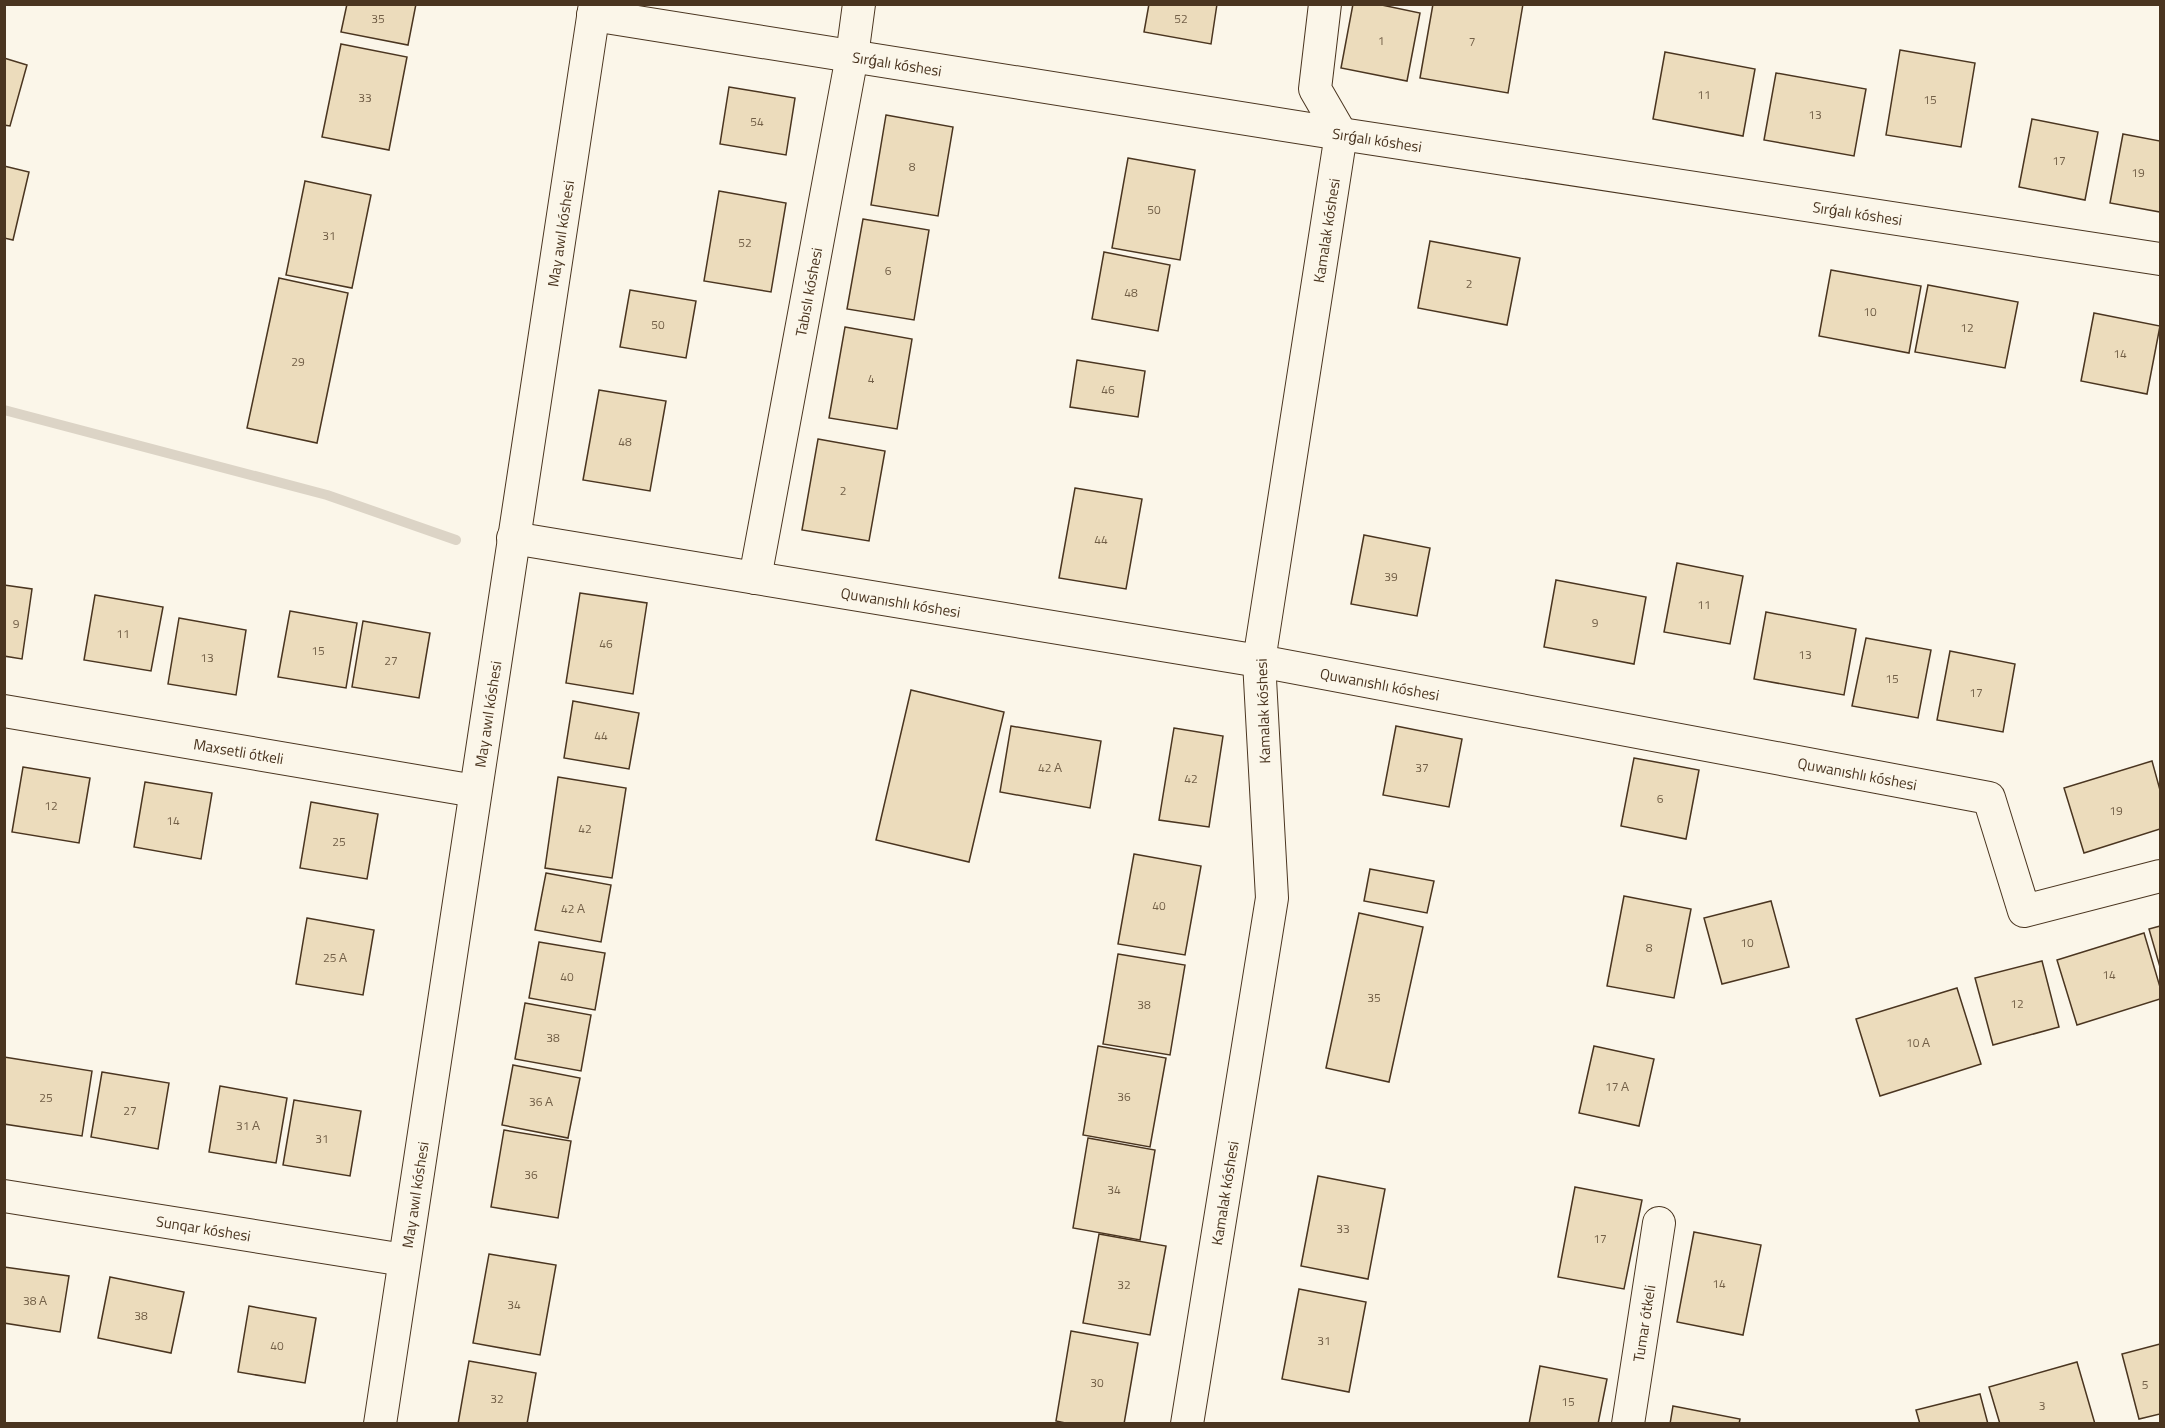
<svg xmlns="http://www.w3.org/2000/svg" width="2165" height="1428" font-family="'Titillium Web',sans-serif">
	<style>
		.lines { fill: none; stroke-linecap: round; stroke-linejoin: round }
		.stream { stroke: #dcd4c6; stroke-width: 10 }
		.building { fill: #ecdcbc; stroke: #4a3520; stroke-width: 1.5 }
		.minor-casing { stroke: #4a3520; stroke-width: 34 }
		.minor { stroke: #fbf6e9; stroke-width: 32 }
		.labels { text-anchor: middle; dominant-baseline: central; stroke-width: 4.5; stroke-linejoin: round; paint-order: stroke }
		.number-label { font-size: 12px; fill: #725f47 }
		.street-label { font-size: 15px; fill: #4a3520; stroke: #fbf6e9 }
	</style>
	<rect width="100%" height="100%" fill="#fbf6e9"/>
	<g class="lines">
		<polyline class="stream" points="4,410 327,495 456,540"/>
	</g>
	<g class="building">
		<polygon points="347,4 416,4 408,45 341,32"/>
		<polygon points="1149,4 1217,4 1211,44 1144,32"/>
		<polygon points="1353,4 1377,4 1420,13 1407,81 1341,68"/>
		<polygon points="1433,4 1523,4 1508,93 1420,78"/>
		<polygon points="341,44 407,57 389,150 322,137"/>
		<polygon points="1900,50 1975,63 1961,147 1886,135"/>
		<polygon points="1665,52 1755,69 1743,136 1653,119"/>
		<polygon points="4,58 27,65 10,126 4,125"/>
		<polygon points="1776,73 1866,89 1854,156 1764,140"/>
		<polygon points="729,87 795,98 786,155 720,144"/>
		<polygon points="886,115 953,127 938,216 871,205"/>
		<polygon points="2032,119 2098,132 2085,200 2019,187"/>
		<polygon points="2123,134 2160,141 2160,212 2110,203"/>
		<polygon points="1128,158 1195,170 1180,260 1112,248"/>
		<polygon points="4,166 29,172 13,240 4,238"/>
		<polygon points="305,181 371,195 352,288 286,275"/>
		<polygon points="719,191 786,203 771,292 704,281"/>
		<polygon points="863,219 929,230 914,320 847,309"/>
		<polygon points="1430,241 1520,258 1507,325 1418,308"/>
		<polygon points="1104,252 1170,265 1158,331 1092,319"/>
		<polygon points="1831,270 1921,286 1909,353 1819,336"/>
		<polygon points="279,278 348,293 317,443 247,428"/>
		<polygon points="1928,285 2018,302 2005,368 1915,352"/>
		<polygon points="630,290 696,301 686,358 620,347"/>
		<polygon points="2094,313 2160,326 2147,394 2081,381"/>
		<polygon points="845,327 912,339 897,429 829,418"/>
		<polygon points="1077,360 1145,371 1138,417 1070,407"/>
		<polygon points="599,390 666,401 650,491 583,480"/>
		<polygon points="818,439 885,451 869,541 802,530"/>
		<polygon points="1075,488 1142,499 1126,589 1059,578"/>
		<polygon points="1364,535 1430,548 1417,616 1351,604"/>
		<polygon points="1677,563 1743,576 1730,644 1664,632"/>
		<polygon points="1556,580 1646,597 1634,664 1544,647"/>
		<polygon points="4,585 32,589 22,659 4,656"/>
		<polygon points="580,593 647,603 633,694 566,683"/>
		<polygon points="95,595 163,607 151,671 84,660"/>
		<polygon points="290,611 357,623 346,688 278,677"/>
		<polygon points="1766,612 1856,629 1844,695 1754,679"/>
		<polygon points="179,618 246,630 236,695 168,684"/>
		<polygon points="363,621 430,633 419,698 352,687"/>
		<polygon points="1866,638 1931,650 1918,718 1852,706"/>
		<polygon points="1950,651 2015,664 2003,732 1937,720"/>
		<polygon points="911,690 1004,712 969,862 876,840"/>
		<polygon points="573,701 639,713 629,769 564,758"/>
		<polygon points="1011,726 1101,741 1090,808 1000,792"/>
		<polygon points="1396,726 1462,739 1449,807 1383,795"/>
		<polygon points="1174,728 1223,736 1209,827 1159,820"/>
		<polygon points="1634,758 1699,770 1686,839 1621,826"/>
		<polygon points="2152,761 2160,790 2160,829 2084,853 2064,788"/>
		<polygon points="23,767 90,778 79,843 12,832"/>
		<polygon points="558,777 626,788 612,878 545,868"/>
		<polygon points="145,782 212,793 201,859 134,847"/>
		<polygon points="311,802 378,814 367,879 300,868"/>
		<polygon points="1134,854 1201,866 1185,955 1118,944"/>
		<polygon points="1370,869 1434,881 1427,913 1364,901"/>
		<polygon points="546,873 611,885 601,942 535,930"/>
		<polygon points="1624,896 1691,909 1674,998 1607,986"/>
		<polygon points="1771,901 1789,967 1722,984 1704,918"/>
		<polygon points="1359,913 1423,927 1389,1082 1326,1068"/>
		<polygon points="307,918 374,930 363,995 296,984"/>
		<polygon points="2160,926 2160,967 2149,929"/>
		<polygon points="2144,933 2160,987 2160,999 2077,1025 2057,960"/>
		<polygon points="539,942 605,953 595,1010 529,998"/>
		<polygon points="1118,954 1185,965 1170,1055 1103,1044"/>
		<polygon points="2042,961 2059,1027 1993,1045 1975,978"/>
		<polygon points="1957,988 1981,1064 1880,1096 1856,1019"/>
		<polygon points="525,1003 591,1015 581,1071 515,1059"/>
		<polygon points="1098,1046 1166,1058 1150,1147 1083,1135"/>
		<polygon points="1594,1046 1654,1059 1639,1126 1579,1113"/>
		<polygon points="4,1057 92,1071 82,1136 4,1124"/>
		<polygon points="513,1065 580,1078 568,1138 502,1125"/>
		<polygon points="102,1072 169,1083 158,1149 91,1137"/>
		<polygon points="220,1086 287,1098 276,1163 209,1152"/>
		<polygon points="294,1100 361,1111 350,1176 283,1165"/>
		<polygon points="504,1130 571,1141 558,1218 491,1207"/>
		<polygon points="1088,1138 1155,1150 1140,1240 1073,1228"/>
		<polygon points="1318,1176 1385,1189 1368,1279 1301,1266"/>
		<polygon points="1575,1187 1642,1200 1624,1289 1558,1277"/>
		<polygon points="1694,1232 1761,1245 1743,1335 1677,1322"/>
		<polygon points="1099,1234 1166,1246 1150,1335 1083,1323"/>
		<polygon points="489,1254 556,1265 540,1355 473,1343"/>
		<polygon points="4,1267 69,1276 60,1332 4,1323"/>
		<polygon points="110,1277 184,1292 171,1353 98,1338"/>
		<polygon points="1299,1289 1366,1302 1349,1392 1282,1379"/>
		<polygon points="249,1306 316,1318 305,1383 238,1372"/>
		<polygon points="1071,1331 1138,1343 1124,1424 1070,1424 1056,1421"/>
		<polygon points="2160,1344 2160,1414 2139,1419 2122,1354"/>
		<polygon points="469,1361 536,1373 527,1424 458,1424"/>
		<polygon points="2077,1362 2095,1424 2000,1424 1989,1387"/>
		<polygon points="1540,1366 1607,1379 1598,1424 1529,1424"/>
		<polygon points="1980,1394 1988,1424 1920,1424 1916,1410"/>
		<polygon points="1673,1406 1740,1419 1739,1424 1670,1424"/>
	</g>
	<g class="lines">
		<g class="minor-casing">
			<g id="minor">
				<path id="s1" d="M593,15L1341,134L2160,259"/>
				<path id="s2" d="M513,538L1259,661L1989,798L2024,911L2160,876"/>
				<path id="s3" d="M755,578L852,56L859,4"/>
				<path id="s4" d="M4,711L475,791"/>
				<path id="s5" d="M4,1196L404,1260"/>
				<path id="s6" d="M380,1424L595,4"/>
				<path id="s7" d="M1187,1424L1272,898L1259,661L1341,134L1315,89L1325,4"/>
				<path id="s8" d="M1628,1424L1659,1223"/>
			</g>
		</g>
		<use href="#minor" class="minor"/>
	</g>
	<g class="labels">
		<g class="number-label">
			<text x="378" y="18">35</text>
			<text x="1181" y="18">52</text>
			<text x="1381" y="40">1</text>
			<text x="1472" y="41">7</text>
			<text x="1704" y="94">11</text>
			<text x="365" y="97">33</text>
			<text x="1930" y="99">15</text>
			<text x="1815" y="114">13</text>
			<text x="757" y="121">54</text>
			<text x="2059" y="160">17</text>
			<text x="912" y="166">8</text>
			<text x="2138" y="172">19</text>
			<text x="1154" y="209">50</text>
			<text x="329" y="235">31</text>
			<text x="745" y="242">52</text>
			<text x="888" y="270">6</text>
			<text x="1469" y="283">2</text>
			<text x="1131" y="292">48</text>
			<text x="1870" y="311">10</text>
			<text x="658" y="324">50</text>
			<text x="1967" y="327">12</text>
			<text x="2120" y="353">14</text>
			<text x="298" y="361">29</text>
			<text x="871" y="378">4</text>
			<text x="1108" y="389">46</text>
			<text x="625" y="441">48</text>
			<text x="843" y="490">2</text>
			<text x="1101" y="539">44</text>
			<text x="1391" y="576">39</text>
			<text x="1704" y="604">11</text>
			<text x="1595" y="622">9</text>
			<text x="16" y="623">9</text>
			<text x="123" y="633">11</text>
			<text x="606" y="643">46</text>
			<text x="318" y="650">15</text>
			<text x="1805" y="654">13</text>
			<text x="207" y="657">13</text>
			<text x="391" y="660">27</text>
			<text x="1892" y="678">15</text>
			<text x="1976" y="692">17</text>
			<text x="601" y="735">44</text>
			<text x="1050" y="767">42 А</text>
			<text x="1422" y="767">37</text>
			<text x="1191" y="778">42</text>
			<text x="1660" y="798">6</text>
			<text x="51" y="805">12</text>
			<text x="2116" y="810">19</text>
			<text x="173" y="820">14</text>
			<text x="585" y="828">42</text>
			<text x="339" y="841">25</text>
			<text x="1159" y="905">40</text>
			<text x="573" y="908">42 А</text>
			<text x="1747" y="942">10</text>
			<text x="1649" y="947">8</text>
			<text x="335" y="957">25 А</text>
			<text x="2109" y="974">14</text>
			<text x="567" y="976">40</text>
			<text x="1374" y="997">35</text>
			<text x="2017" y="1003">12</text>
			<text x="1144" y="1004">38</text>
			<text x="553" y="1037">38</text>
			<text x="1918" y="1042">10 А</text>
			<text x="1617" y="1086">17 А</text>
			<text x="1124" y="1096">36</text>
			<text x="46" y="1097">25</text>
			<text x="541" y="1101">36 А</text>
			<text x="130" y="1110">27</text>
			<text x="248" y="1125">31 А</text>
			<text x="322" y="1138">31</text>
			<text x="531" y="1174">36</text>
			<text x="1114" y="1189">34</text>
			<text x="1343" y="1228">33</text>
			<text x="1600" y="1238">17</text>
			<text x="1719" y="1283">14</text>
			<text x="1124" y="1284">32</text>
			<text x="35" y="1300">38 А</text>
			<text x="514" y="1304">34</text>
			<text x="141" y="1315">38</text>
			<text x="1324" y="1340">31</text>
			<text x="277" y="1345">40</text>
			<text x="1097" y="1382">30</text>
			<text x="2145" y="1384">5</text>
			<text x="497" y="1398">32</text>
			<text x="1568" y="1401">15</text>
			<text x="2042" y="1405">3</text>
		</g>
		<g class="street-label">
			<text stroke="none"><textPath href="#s1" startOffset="308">Sırǵalı kóshesi</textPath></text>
			<text stroke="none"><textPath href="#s1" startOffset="794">Sırǵalı kóshesi</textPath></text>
			<text stroke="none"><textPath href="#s1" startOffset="1280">Sırǵalı kóshesi</textPath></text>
			<text stroke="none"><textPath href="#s7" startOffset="1206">Kamalak kóshesi</textPath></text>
			<text stroke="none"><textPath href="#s6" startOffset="1204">May awıl kóshesi</textPath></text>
			<text stroke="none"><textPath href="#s3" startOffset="291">Tabıslı kóshesi</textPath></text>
			<text stroke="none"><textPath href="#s2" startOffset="393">Quwanıshlı kóshesi</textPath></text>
			<text stroke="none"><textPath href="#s2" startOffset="879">Quwanıshlı kóshesi</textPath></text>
			<text transform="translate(1263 711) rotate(-92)">Kamalak kóshesi</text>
			<text stroke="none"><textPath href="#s6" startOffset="718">May awıl kóshesi</textPath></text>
			<text stroke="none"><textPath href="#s4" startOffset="238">Maxsetli ótkeli</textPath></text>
			<text stroke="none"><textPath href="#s2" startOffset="1365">Quwanıshlı kóshesi</textPath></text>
			<text stroke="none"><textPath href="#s7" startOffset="234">Kamalak kóshesi</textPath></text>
			<text stroke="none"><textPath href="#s6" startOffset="232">May awıl kóshesi</textPath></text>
			<text stroke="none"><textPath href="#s5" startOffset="202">Sunqar kóshesi</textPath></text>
			<text stroke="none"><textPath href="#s8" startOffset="102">Tumar ótkeli</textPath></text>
		</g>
	</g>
	<rect width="2165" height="1428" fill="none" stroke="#4a3520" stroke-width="12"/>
</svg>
